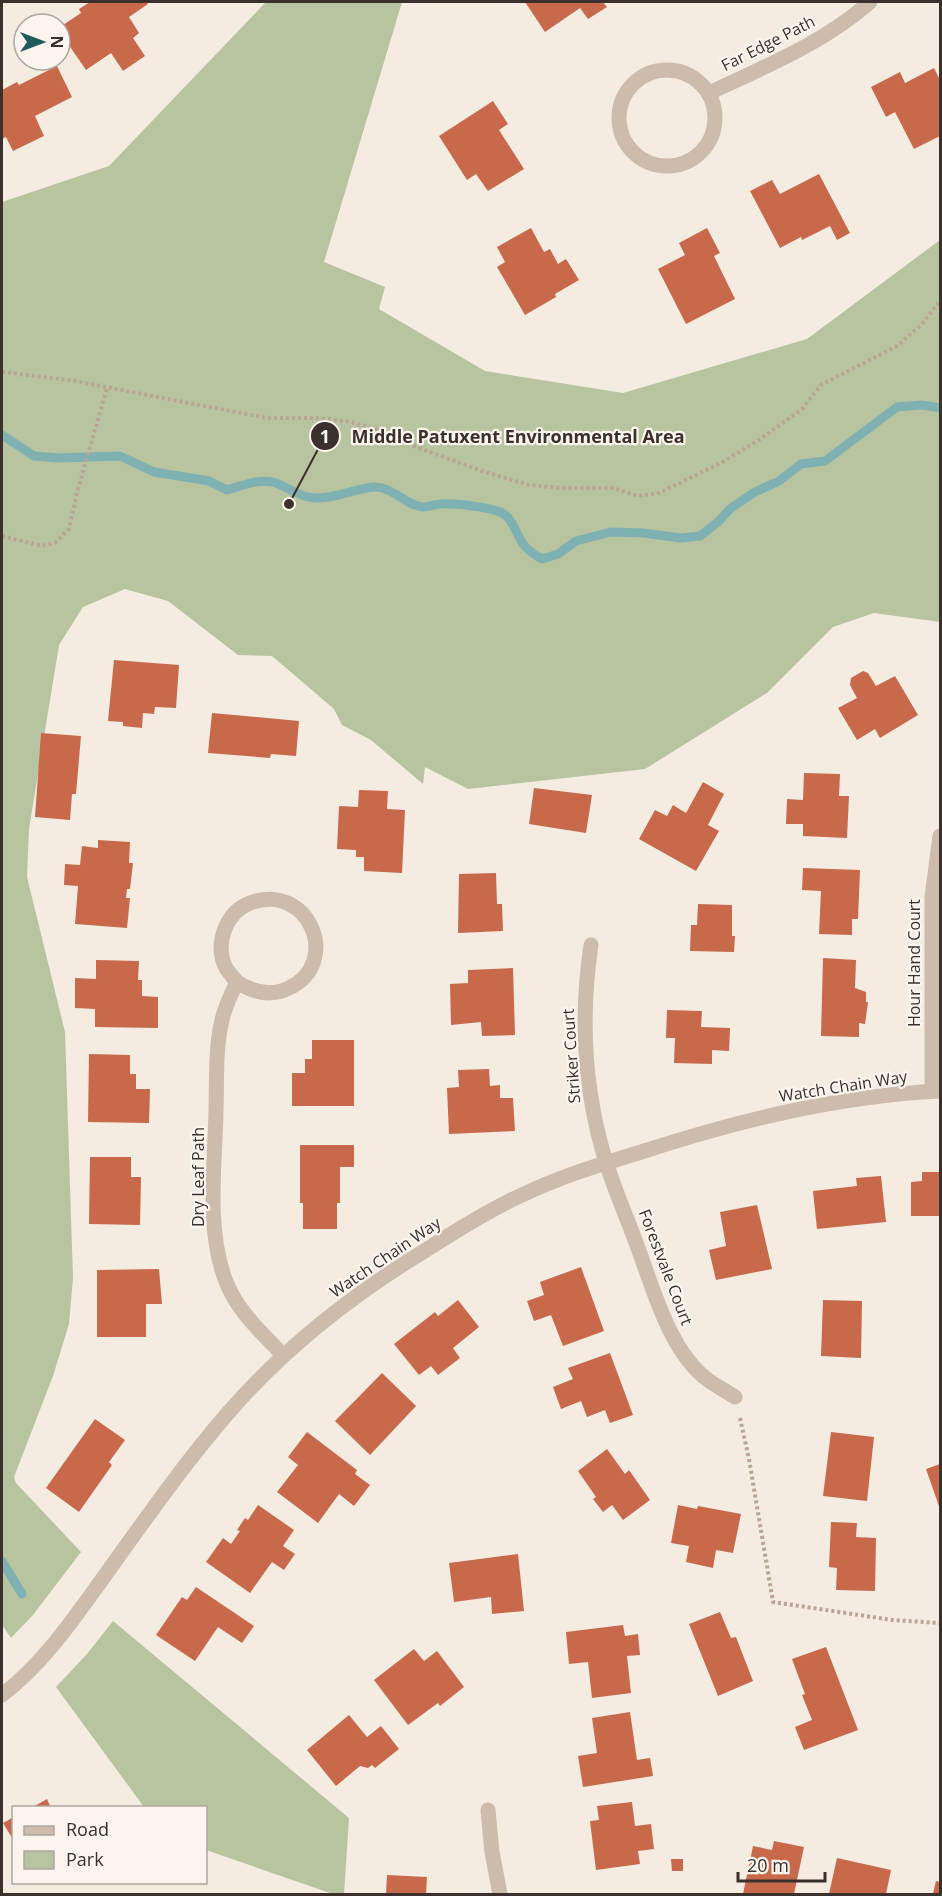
<svg xmlns="http://www.w3.org/2000/svg" width="942" height="1896" font-family="'Open Sans',sans-serif">
	<style>
		.green { fill: #b8c4a0 }
		.lines { fill: none; stroke-linecap: round; stroke-linejoin: round }
		.stream { stroke: #7fb0b2; stroke-width: 9 }
		.building { fill: #c8694b }
		.path { stroke: #b9a596; stroke-width: 4; stroke-dasharray: 3 3; stroke-linecap: butt }
		.minor { stroke: #cdbbac; stroke-width: 15 }
		.labels { text-anchor: middle; dominant-baseline: central; stroke-width: 4.5; stroke-linejoin: round; paint-order: stroke }
		.street-label { font-size: 16px; fill: #3b302b; stroke: #fbf5ee }
		.leader { fill: none; stroke: #3b302b; stroke-width: 2 }
		.callout-dot { fill: #3b302b; stroke: #fbf5ee; stroke-width: 2 }
		.mark-label { font-size: 18px; text-anchor: middle; font-weight: bold; fill: #fff }
		.callout-label { font-size: 18px; text-anchor: middle; font-weight: bold; fill: #3b302b; stroke: #fbf5ee; stroke-width: 4.5; stroke-linejoin: round; paint-order: stroke }
	</style>
	<rect width="100%" height="100%" fill="#f4ebe1"/>
	<g class="green">
		<polygon points="266,2 402,2 324,262 385,287 379,309 485,371 623,393 807,339 940,240 940,622 874,613 833,627 767,693 645,769 468,789 425,767 423,784 371,740 342,725 334,709 272,656 238,655 168,601 125,589 83,607 59,645 29,829 27,877 65,1032 73,1278 69,1324 53,1376 14,1477 16,1483 81,1552 33,1615 11,1638 2,1625 2,202 109,166"/>
		<polygon points="113,1621 349,1818 344,1894 333,1894 206,1850 206,1808 144,1807 56,1687 87,1654"/>
	</g>
	<g class="lines">
		<g class="stream">
			<path d="M2,435L34,456L59,458L120,456L154,472L209,481L227,490C241,486 257,479 272,482C286,485 298,497 314,498C335,499 353,489 373,487C393,486 404,505 423,507C429,507 435,504 441,504C454,503 488,507 500,512C513,517 516,535 524,545C529,552 535,555 542,559L558,554L576,541L611,532L643,533L681,538L700,536L718,522L731,508L755,492L779,481L801,464L825,461L897,407L922,405L940,408"/>
			<polyline points="2,1561 22,1594"/>
		</g>
	</g>
	<g class="building">
		<polygon points="90,2 146,2 148,4 129,17 139,33 133,38 145,56 123,71 111,53 86,70 60,32 60,27 81,13 79,9"/>
		<polygon points="525,2 603,2 607,7 588,19 580,8 545,32"/>
		<polygon points="57,66 72,97 35,116 44,136 13,151 6,137 2,139 2,90 17,82 19,85"/>
		<polygon points="934,68 940,80 940,136 914,149 895,112 886,117 871,87 900,72 905,83"/>
		<polygon points="493,101 508,124 499,130 524,169 488,191 476,174 467,180 439,136"/>
		<polygon points="819,174 850,233 837,240 830,226 802,240 801,237 780,248 750,191 772,180 780,194"/>
		<polygon points="531,228 544,252 550,249 558,264 566,259 579,280 555,294 556,297 525,315 497,267 505,262 497,247"/>
		<polygon points="707,228 720,253 714,256 735,299 686,324 658,269 685,255 679,243"/>
		<polygon points="114,660 179,665 176,708 155,707 154,714 143,713 142,728 123,726 123,722 108,721"/>
		<polygon points="863,671 868,673 876,686 895,676 918,715 880,738 875,729 857,740 838,708 857,698 850,685 851,678"/>
		<polygon points="212,713 299,721 296,756 271,754 270,758 208,753"/>
		<polygon points="41,733 81,736 76,794 72,794 70,820 35,817"/>
		<polygon points="804,773 840,774 839,796 849,796 847,838 803,836 803,824 786,824 787,799 803,800"/>
		<polygon points="703,782 724,794 708,825 719,831 696,871 639,839 655,810 667,816 673,805 686,813"/>
		<polygon points="534,788 592,795 586,833 529,824"/>
		<polygon points="359,790 388,791 387,809 405,810 402,873 364,871 364,857 356,857 356,850 337,849 339,806 358,807"/>
		<polygon points="98,840 130,842 129,863 133,863 130,889 127,889 126,898 130,898 127,928 75,924 78,886 64,885 65,864 80,865 82,846 98,848"/>
		<polygon points="803,868 860,870 858,919 852,919 852,935 819,934 821,891 802,890"/>
		<polygon points="496,873 497,904 502,904 503,931 458,933 459,874"/>
		<polygon points="698,904 732,905 732,936 735,936 734,952 690,951 691,925 697,925"/>
		<polygon points="823,958 856,960 855,988 866,992 866,1002 868,1002 865,1024 859,1023 859,1037 821,1036"/>
		<polygon points="96,960 139,961 138,980 142,980 142,996 158,997 158,1028 95,1027 95,1009 75,1008 75,978 96,979"/>
		<polygon points="513,968 515,1035 482,1036 481,1022 451,1025 450,984 468,983 468,970"/>
		<polygon points="667,1010 702,1011 701,1027 730,1028 729,1051 712,1050 712,1064 674,1063 675,1038 666,1038"/>
		<polygon points="312,1040 354,1040 354,1106 292,1106 292,1073 305,1073 305,1059 312,1059"/>
		<polygon points="89,1054 130,1055 130,1074 136,1074 136,1089 150,1089 149,1123 88,1122"/>
		<polygon points="489,1069 490,1086 500,1085 500,1098 513,1098 515,1131 449,1134 447,1088 459,1087 458,1070"/>
		<polygon points="300,1145 354,1145 354,1167 340,1167 340,1203 337,1203 337,1229 303,1229 303,1203 300,1203"/>
		<polygon points="90,1157 131,1157 131,1177 141,1177 140,1225 89,1224"/>
		<polygon points="922,1172 940,1172 940,1216 911,1216 911,1182 922,1181"/>
		<polygon points="881,1176 886,1222 817,1229 813,1191 857,1186 856,1178"/>
		<polygon points="757,1205 772,1269 716,1280 709,1250 726,1246 720,1212"/>
		<polygon points="581,1267 604,1331 563,1346 551,1315 534,1321 527,1301 544,1295 540,1282"/>
		<polygon points="159,1269 162,1304 146,1304 146,1337 97,1337 97,1270"/>
		<polygon points="458,1300 479,1327 453,1348 460,1358 438,1375 431,1366 419,1375 394,1344 435,1312 438,1316"/>
		<polygon points="823,1300 862,1301 861,1358 821,1356"/>
		<polygon points="610,1353 633,1415 610,1423 605,1410 587,1417 581,1401 561,1409 553,1387 573,1379 568,1368"/>
		<polygon points="382,1373 416,1406 370,1455 335,1421"/>
		<polygon points="95,1419 125,1440 109,1462 112,1465 79,1512 46,1488"/>
		<polygon points="307,1432 357,1470 355,1474 370,1485 354,1506 339,1494 318,1523 277,1492 298,1465 288,1457"/>
		<polygon points="831,1432 874,1437 867,1501 823,1496"/>
		<polygon points="607,1449 625,1474 629,1470 650,1500 623,1520 612,1505 603,1512 593,1499 596,1497 578,1471"/>
		<polygon points="940,1464 940,1509 926,1469"/>
		<polygon points="258,1505 294,1530 283,1546 295,1554 284,1570 272,1562 250,1593 206,1562 223,1538 231,1544 240,1531 237,1530 245,1518 248,1520"/>
		<polygon points="678,1505 697,1509 698,1506 741,1514 733,1553 716,1550 713,1568 686,1562 689,1546 671,1543"/>
		<polygon points="831,1522 857,1523 856,1537 876,1538 875,1591 836,1590 837,1568 829,1567"/>
		<polygon points="518,1554 524,1611 492,1614 491,1597 454,1602 449,1563"/>
		<polygon points="196,1587 254,1626 242,1643 218,1627 195,1661 156,1635 182,1597 187,1600"/>
		<polygon points="720,1612 731,1638 736,1637 753,1681 718,1696 689,1624"/>
		<polygon points="623,1625 625,1636 638,1634 640,1655 627,1656 631,1693 592,1698 588,1662 569,1664 566,1632"/>
		<polygon points="826,1647 858,1730 804,1750 795,1727 812,1720 802,1695 805,1694 792,1659"/>
		<polygon points="414,1649 424,1661 437,1651 464,1687 440,1706 438,1703 408,1725 374,1680"/>
		<polygon points="630,1712 637,1760 650,1758 653,1776 583,1787 578,1756 597,1753 592,1718"/>
		<polygon points="349,1715 367,1737 381,1726 399,1749 375,1768 372,1765 368,1768 360,1766 336,1786 307,1750"/>
		<polygon points="47,1799 51,1808 31,1808"/>
		<polygon points="632,1802 635,1826 651,1824 654,1849 638,1851 640,1864 596,1870 590,1821 599,1820 597,1806"/>
		<polygon points="14,1817 14,1841 3,1823"/>
		<polygon points="774,1841 804,1847 794,1894 743,1894 753,1846 772,1850"/>
		<polygon points="837,1858 891,1870 886,1894 829,1894"/>
		<polygon points="671,1859 683,1859 683,1871 672,1871"/>
		<polygon points="387,1875 427,1877 426,1894 386,1894"/>
		<polygon points="936,1881 940,1882 940,1894 933,1894"/>
	</g>
	<g class="lines">
		<g class="path">
			<polyline points="2,372 75,381 267,418 319,418 351,422 379,430 408,444 482,471 529,485 562,488 614,488 637,496 659,493 721,463 759,440 802,409 821,385 897,346 921,325 940,301"/>
			<polyline points="2,536 42,546 56,542 69,529 77,493 107,388"/>
			<polyline points="740,1418 749,1459 773,1602 892,1620 940,1623"/>
		</g>
		<g class="minor">
			<circle cx="667" cy="118" r="48"/>
			<path d="M709,93C764,67 824,43 870,2"/>
			<path d="M591,945C580,1019 584,1091 606,1162C615,1191 628,1220 638,1248C654,1291 670,1352 708,1380C716,1386 726,1391 735,1397"/>
			<path d="M237,982C234,978 229,973 226,968C214,944 226,912 250,903C308,881 343,962 289,988C271,997 254,993 237,982C231,994 225,1007 222,1020C215,1049 217,1081 216,1111C215,1166 206,1227 225,1279C236,1310 261,1332 283,1355"/>
			<polyline points="932,1091 932,897 940,836"/>
			<path d="M2,1695C42,1665 72,1621 101,1581C142,1524 182,1466 228,1413C285,1347 352,1295 426,1250C457,1230 489,1210 522,1195C559,1177 599,1165 638,1153C736,1121 837,1096 940,1091"/>
			<polyline points="488,1810 492,1852 500,1894"/>
		</g>
	</g>
	<g class="labels">
		<g class="street-label">
			<text transform="translate(768 43) rotate(-27)">Far Edge Path</text>
			<text transform="translate(914 963) rotate(-90)">Hour Hand Court</text>
			<text transform="translate(571 1056) rotate(-94)">Striker Court</text>
			<text transform="translate(843 1086) rotate(-9)">Watch Chain Way</text>
			<text transform="translate(198 1177) rotate(-90)">Dry Leaf Path</text>
			<text transform="translate(385 1257) rotate(-34)">Watch Chain Way</text>
			<text transform="translate(666 1267) rotate(69)">Forestvale Court</text>
		</g>
	</g>
	<path class="leader" d="M289 504L325 436"/>
	<g class="callout-dot">
		<circle cx="289" cy="504" r="6"/>
		<circle cx="325" cy="436" r="15"/>
	</g>
	<g class="mark-label">
		<text x="325" y="443">1</text>
	</g>
	<g class="callout-label">
		<text x="518" y="443">Middle Patuxent Environmental Area</text>
	</g>
	<rect width="942" height="1896" fill="none" stroke="#3b302b" stroke-width="6"/>
	<rect x="12" y="1806" width="195" height="78" fill="#fbf5ee" stroke="#aea6a0" stroke-width="1.5"/>
	<rect x="24" y="1826" width="30" height="9" fill="#cdbbac" stroke="#aea6a0" stroke-width="1.5"/>
	<text x="66" y="1836" font-size="18" fill="#3b302b">Road</text>
	<rect x="24" y="1851" width="30" height="18" fill="#b8c4a0" stroke="#aea6a0" stroke-width="1.5"/>
	<text x="66" y="1866" font-size="18" fill="#3b302b">Park</text>
	<g transform="translate(42 42) rotate(90)"><circle r="28" fill="#fbf5ee" stroke="#aea6a0" stroke-width="1.5"/>
	<path d="M0-4.5L10 22L0 15L-10 22Z" fill="#1f5a5e"/>
	<text y="-9" font-size="16" font-weight="bold" text-anchor="middle" fill="#3b302b">N</text>
	</g>
	<path d="M738 1872v9h87v-9" fill="none" stroke="#3b302b" stroke-width="3"/>
	<text x="747" y="1872" font-size="18" fill="#3b302b" stroke="#fbf5ee" stroke-width="4.5" paint-order="stroke">20 m</text>
</svg>
